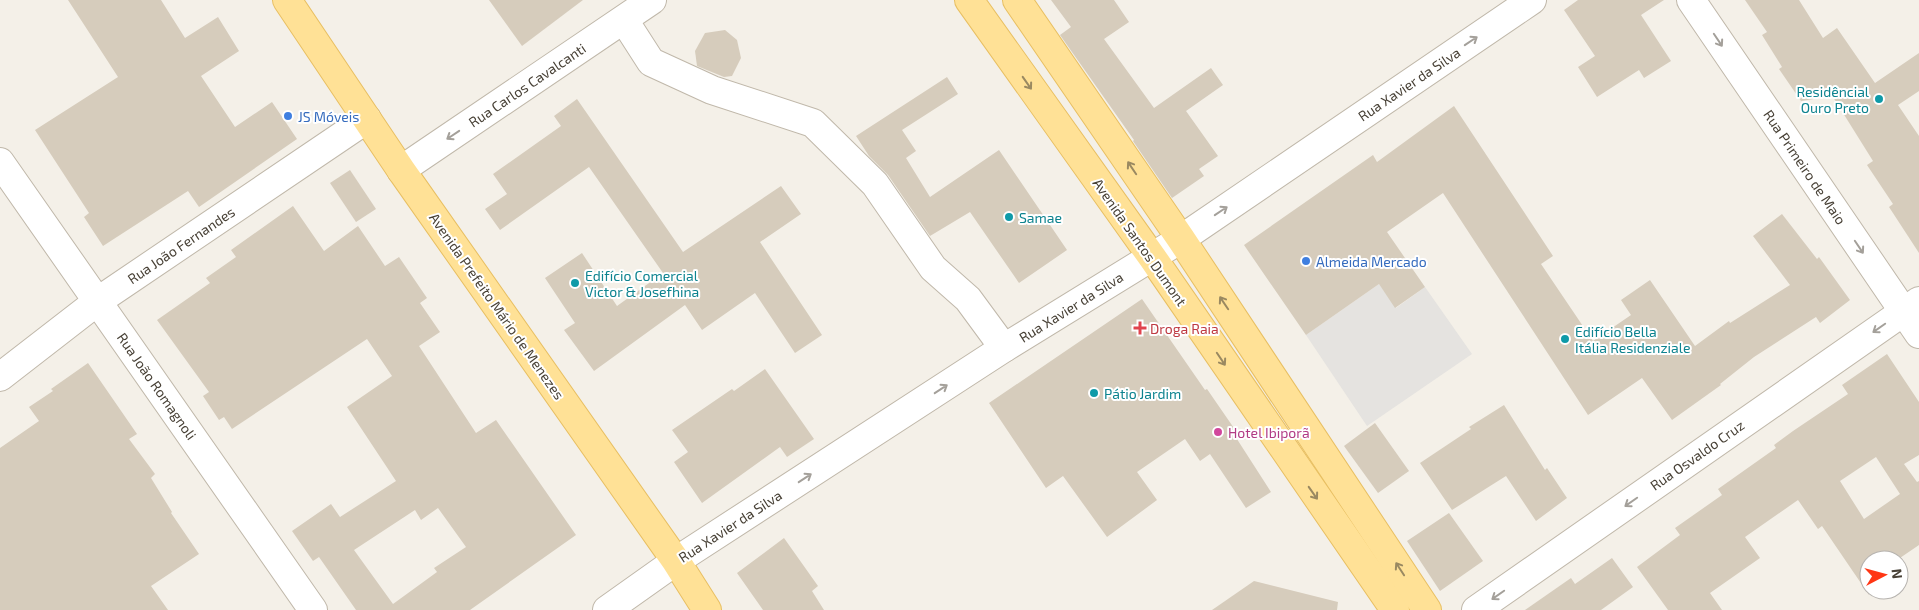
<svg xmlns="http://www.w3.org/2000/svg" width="1919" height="610" font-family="'Exo 2',sans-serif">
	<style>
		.parking { fill: #e5e3e0 }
		.building { fill: #d6ccbc; fill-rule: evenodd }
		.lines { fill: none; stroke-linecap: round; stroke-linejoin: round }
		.minor-casing { stroke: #c0b8aa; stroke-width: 30 }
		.major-casing { stroke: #e8bf62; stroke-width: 30 }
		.minor { stroke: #fff; stroke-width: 28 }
		.major { stroke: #ffe196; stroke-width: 28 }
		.oneway { stroke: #a4a09a }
		.oneway2 { stroke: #9a8961 }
		.culture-dot { fill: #0f9aa8; stroke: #fff; stroke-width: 2 }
		.shop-dot { fill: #3f7fe0; stroke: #fff; stroke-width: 2 }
		.health-dot { fill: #e0444e; stroke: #fff; stroke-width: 2 }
		.hotel-dot { fill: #d1479c; stroke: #fff; stroke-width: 2 }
		.labels { text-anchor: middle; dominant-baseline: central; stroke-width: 4; stroke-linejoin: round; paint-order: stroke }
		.street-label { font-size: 14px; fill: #484136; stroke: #fff }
		.culture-label { font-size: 14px; fill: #0d838f; stroke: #fff; text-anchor: start }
		.shop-label { font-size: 14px; fill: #366cbe; stroke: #fff; text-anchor: start }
		.health-label { font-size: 14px; fill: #be3a42; stroke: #fff; text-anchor: start }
		.hotel-label { font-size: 14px; fill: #b23c85; stroke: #fff; text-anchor: start }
	</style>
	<rect width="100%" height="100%" fill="#f4f0e8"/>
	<polygon class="parking" points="1379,284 1396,308 1425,287 1472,354 1367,426 1306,335"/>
	<g class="building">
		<polygon points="68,0 161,0 185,38 218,17 239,51 201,76 235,127 272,102 297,139 199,207 188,191 103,246 84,217 89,213 35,130 118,77"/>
		<polygon points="489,0 583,0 522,46"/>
		<polygon points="1051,0 1114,0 1129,22 1104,39 1154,108 1211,68 1223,85 1186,111 1218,156 1199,169 1204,176 1172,198 1133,141 1134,140 1060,35 1071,27"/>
		<polygon points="1578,0 1664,0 1641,15 1671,61 1644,78 1639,70 1597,97 1578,67 1595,56 1564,10"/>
		<polygon points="1745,0 1799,0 1823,38 1837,28 1875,83 1919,53 1919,91 1898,105 1919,136 1919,253 1889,207 1893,204 1867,165 1873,161 1828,89 1814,99 1801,101 1779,69 1782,67 1762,35 1767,32"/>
		<polygon points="725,30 737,40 741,58 732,76 724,77 697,66 695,51 705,33"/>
		<polygon points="947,77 958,94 902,130 916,151 906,158 930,197 999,150 1067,250 1019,283 970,212 930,236 888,175 869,156 856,136"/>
		<polygon points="577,99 683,252 781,186 801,214 760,242 822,335 795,353 755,293 702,330 685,305 594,371 564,330 575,323 545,278 582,253 617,306 663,273 589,167 500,230 485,209 507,194 493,174 561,126 554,116"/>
		<polygon points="1454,106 1553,256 1541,264 1593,341 1631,315 1621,300 1650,280 1695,346 1729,321 1730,323 1790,285 1753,236 1782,214 1817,259 1819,257 1850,300 1820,323 1816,317 1754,357 1720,384 1721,385 1672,420 1642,378 1588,415 1443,193 1387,232 1425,287 1395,308 1379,284 1306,335 1244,245 1373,155 1377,162"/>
		<polygon points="350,170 376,209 356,222 330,183"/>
		<path d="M293,206L324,251L358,226L385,266L399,257L427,298L420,303L440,332L419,346L476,433L496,420L576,535L470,610H356L319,557L313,561L292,531L331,504L340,517L396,481L347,407L392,376L367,339L232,429L224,417L219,420L203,396L209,392L157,320L210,283L206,278L236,257L231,250ZM438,508L466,547L434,568L437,572L393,604L354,550L415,510L421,520Z"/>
		<polygon points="1142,299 1205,390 1207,389 1238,434 1235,436 1271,492 1246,508 1210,454 1200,461 1185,439 1137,472 1157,500 1107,537 1063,476 1046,488 989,403"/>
		<path d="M1887,354L1919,402V455L1904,464L1917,482L1919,481V545L1897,560H1869V595L1822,526L1818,529L1798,500L1745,537L1760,558L1710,593L1722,610H1668L1637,567L1680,535L1675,528L1722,495L1718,489L1776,448L1774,445L1793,431L1848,394L1842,385ZM1876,457L1900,494L1864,519L1840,481Z"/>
		<polygon points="88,363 137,434 129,439 155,474 151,478 172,512 171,513 199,554 151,586 168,610 0,610 0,448 39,421 29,407 53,391 51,389"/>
		<polygon points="765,369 814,439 787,457 780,447 702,503 674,462 688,452 672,430 732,389 734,391"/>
		<polygon points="1504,405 1545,470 1547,468 1567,498 1536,521 1506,476 1452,510 1420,463 1471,429 1469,427"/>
		<polygon points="1375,423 1409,471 1378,493 1344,446"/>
		<polygon points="1449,513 1483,561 1440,591 1407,541"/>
		<polygon points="784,538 818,586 812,591 824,610 763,610 737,573"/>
		<polygon points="1612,558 1633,587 1601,610 1525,610 1571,578 1575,584"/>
		<polygon points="1254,581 1338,602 1337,610 1212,610"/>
	</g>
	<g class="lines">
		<g class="minor-casing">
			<g id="minor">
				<polyline points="1691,0 1919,334"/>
				<polyline points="624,20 651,62 712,90 813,123 875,184 933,268 968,299 1004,348"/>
				<polyline points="0,162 313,610"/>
				<polyline points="401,170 652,0"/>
				<polyline points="0,377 98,301 367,119"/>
				<polyline points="607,610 676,561 1004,348 1181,239 1532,0"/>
				<polyline points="1476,610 1919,301"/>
			</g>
		</g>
		<g class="major-casing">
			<g id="major">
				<polyline points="287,0 401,170 676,561 707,610"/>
				<polyline points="969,0 1152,257 1395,610"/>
				<polyline points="1017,0 1181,239 1427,610"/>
			</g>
		</g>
		<use href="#minor" class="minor"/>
		<use href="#major" class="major"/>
	</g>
	<defs><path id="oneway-shaft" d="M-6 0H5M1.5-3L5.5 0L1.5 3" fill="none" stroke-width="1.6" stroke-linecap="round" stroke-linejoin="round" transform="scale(1.25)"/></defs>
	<g class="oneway">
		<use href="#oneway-shaft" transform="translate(1718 40) rotate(56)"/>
		<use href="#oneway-shaft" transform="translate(1471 41) rotate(-34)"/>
		<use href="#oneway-shaft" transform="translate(453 135) rotate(146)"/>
		<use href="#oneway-shaft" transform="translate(1221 211) rotate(-34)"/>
		<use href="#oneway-shaft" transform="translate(1859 247) rotate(56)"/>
		<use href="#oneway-shaft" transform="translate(1879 328) rotate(145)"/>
		<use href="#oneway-shaft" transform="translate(941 389) rotate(-33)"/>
		<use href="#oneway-shaft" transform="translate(805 478) rotate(-33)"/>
		<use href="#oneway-shaft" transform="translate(1631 502) rotate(145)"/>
		<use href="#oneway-shaft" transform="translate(1498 595) rotate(145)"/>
	</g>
	<g class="oneway2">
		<use href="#oneway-shaft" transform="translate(1027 83) rotate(55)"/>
		<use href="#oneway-shaft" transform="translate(1132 168) rotate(-124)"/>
		<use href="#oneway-shaft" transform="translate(1224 303) rotate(-124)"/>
		<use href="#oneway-shaft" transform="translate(1221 359) rotate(56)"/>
		<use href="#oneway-shaft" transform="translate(1313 493) rotate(55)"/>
		<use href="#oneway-shaft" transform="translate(1400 569) rotate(-123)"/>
	</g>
	<g class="culture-dot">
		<circle cx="1879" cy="99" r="5"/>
		<circle cx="1009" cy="217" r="5"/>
		<circle cx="575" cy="283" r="5"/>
		<circle cx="1565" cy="339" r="5"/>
		<circle cx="1094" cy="393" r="5"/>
	</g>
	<g class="shop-dot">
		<circle cx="288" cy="116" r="5"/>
		<circle cx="1306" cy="261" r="5"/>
	</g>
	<path class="health-dot" d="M1137.5 320.5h5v5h5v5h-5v5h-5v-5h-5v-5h5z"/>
	<circle class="hotel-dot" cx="1218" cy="432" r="5"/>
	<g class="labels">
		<g class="street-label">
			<text transform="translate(1409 84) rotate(-34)">Rua Xavier da Silva</text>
			<text transform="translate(527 85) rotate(-34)">Rua Carlos Cavalcanti</text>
			<text transform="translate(1805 167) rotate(56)">Rua Primeiro de Maio</text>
			<text transform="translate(1140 242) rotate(55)">Avenida Santos Dumont</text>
			<text transform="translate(181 245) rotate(-34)">Rua João Fernandes</text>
			<text transform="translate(497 306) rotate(55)">Avenida Prefeito Mário de Menezes</text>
			<text transform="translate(1071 307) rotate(-32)">Rua Xavier da Silva</text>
			<text transform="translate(157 386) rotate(55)">Rua João Romagnoli</text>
			<text transform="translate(1697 455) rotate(-35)">Rua Osvaldo Cruz</text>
			<text transform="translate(730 526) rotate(-33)">Rua Xavier da Silva</text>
		</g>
		<g class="culture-label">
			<text x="1869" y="91" text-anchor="end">Residêncial<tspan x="1869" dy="16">Ouro Preto</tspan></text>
			<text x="1019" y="217">Samae</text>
			<text x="585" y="275">Edifício Comercial<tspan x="585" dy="16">Victor &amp; Josefhina</tspan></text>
			<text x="1575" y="331">Edifício Bella<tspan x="1575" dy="16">Itália Residenziale</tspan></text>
			<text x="1104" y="393">Pátio Jardim</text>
		</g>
		<g class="shop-label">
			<text x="298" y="116">JS Móveis</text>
			<text x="1316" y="261">Almeida Mercado</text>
		</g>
		<g class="health-label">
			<text x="1150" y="328">Droga Raia</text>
		</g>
		<g class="hotel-label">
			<text x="1228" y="432">Hotel Ibiporã</text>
		</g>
	</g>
	<g transform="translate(1884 575) rotate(84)"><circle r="24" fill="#ffffff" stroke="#b6b3af"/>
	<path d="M0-4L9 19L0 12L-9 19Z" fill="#ff3614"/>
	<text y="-8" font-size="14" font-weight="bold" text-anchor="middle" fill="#484136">N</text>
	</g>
</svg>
